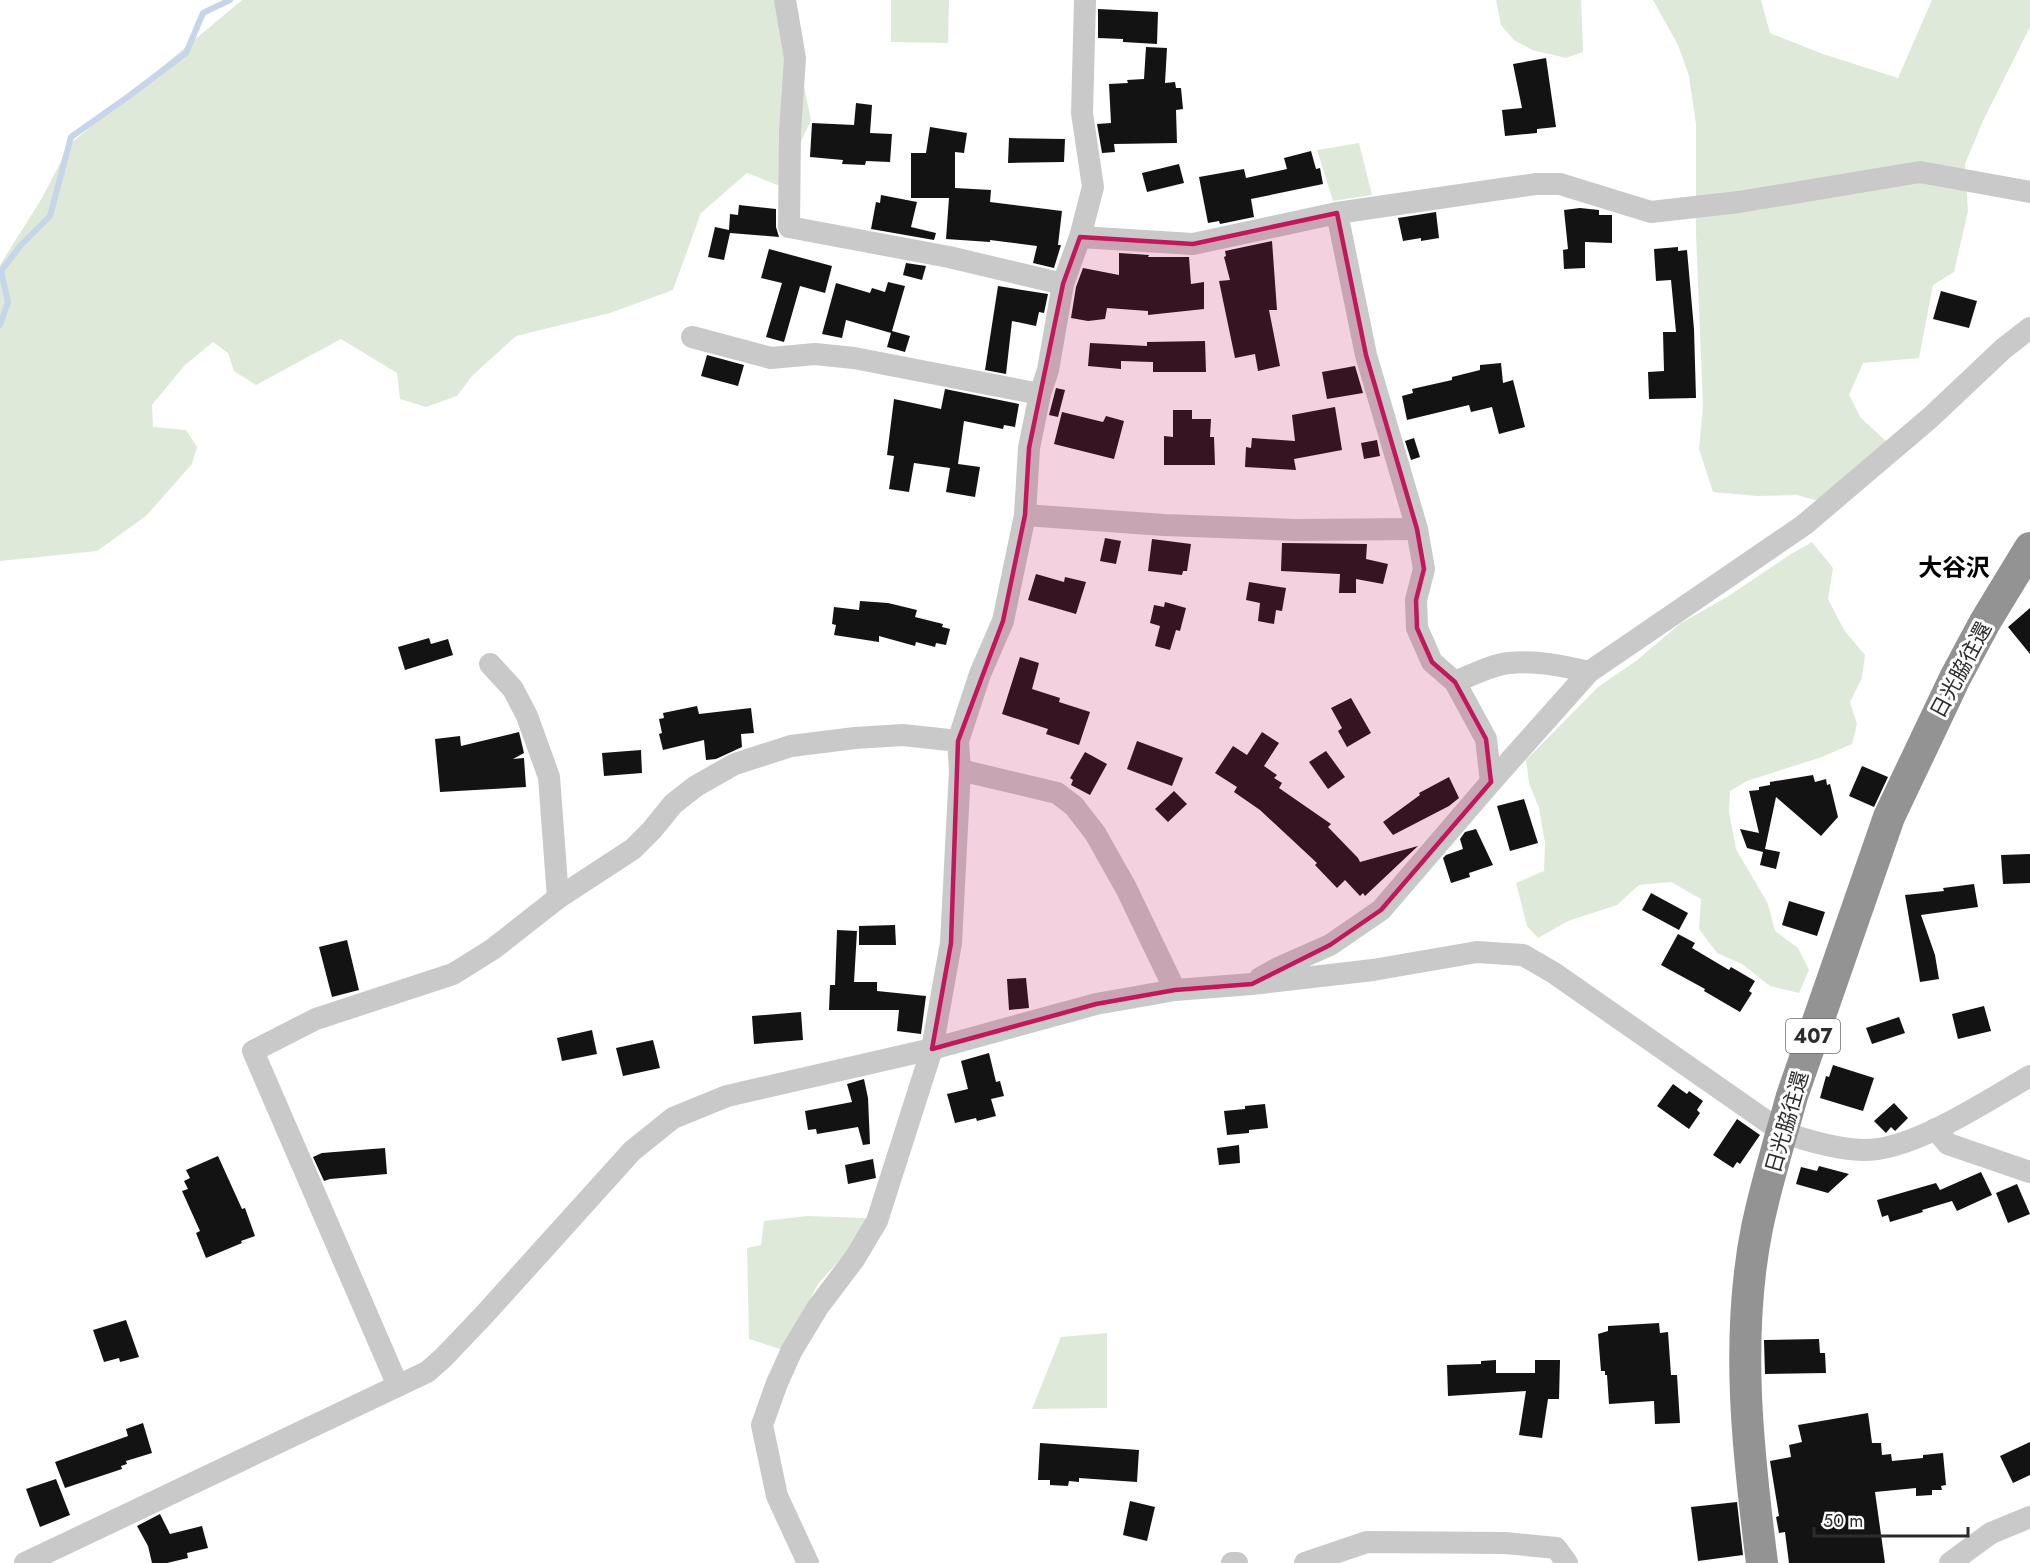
<svg xmlns="http://www.w3.org/2000/svg" width="2030" height="1563" font-family="Jost,'Noto Sans JP',sans-serif">
	<style>
		.green { fill: #dfe9da }
		.lines { fill: none; stroke-linecap: round; stroke-linejoin: round }
		.stream { stroke: #c7d5e9; stroke-width: 6 }
		.building { fill: #131313 }
		.minor { stroke: #c9c9c9; stroke-width: 22 }
		.highway { stroke: #939393; stroke-width: 32 }
		.marked { fill: #c2185b; fill-opacity: 0.2; stroke: #c2185b; stroke-width: 4.5; stroke-linejoin: round }
		.labels { text-anchor: middle; dominant-baseline: central; stroke-width: 6; stroke-linejoin: round; paint-order: stroke }
		.shield { fill: #fff; stroke: #6b6b6b; stroke-width: 1.5 }
		.shield-label { font-size: 20px; font-weight: bold; fill: #2c2c2c }
		.street-label { font-size: 21px; fill: #2c2c2c; stroke: #fff }
		.quarter-label { font-size: 24px; font-weight: bold; fill: #000; stroke: #fff }
	</style>
	<rect width="100%" height="100%" fill="#fff"/>
	<g class="green">
		<polygon points="242,0 786,0 811,120 780,186 747,173 701,213 673,290 610,313 516,336 472,376 457,396 426,407 400,399 397,373 341,339 256,385 234,371 228,353 213,342 184,366 152,405 153,427 186,430 197,447 192,464 146,516 97,551 0,561 0,265 42,198 70,144"/>
		<polygon points="891,0 949,0 948,43 891,42"/>
		<polygon points="1496,0 1581,0 1583,52 1566,58 1532,50 1514,40 1501,25"/>
		<polygon points="1653,0 1761,0 1770,33 1823,54 1898,78 1932,0 2030,0 2030,27 1983,121 1965,164 1968,211 1954,272 1933,285 1919,358 1863,363 1849,395 1861,418 1886,441 1822,502 1797,495 1757,496 1713,492 1699,449 1703,407 1696,233 1696,124 1689,76 1678,45"/>
		<polygon points="1359,143 1372,195 1333,201 1317,150"/>
		<polygon points="1812,542 1833,568 1828,599 1844,630 1865,655 1862,678 1850,702 1857,724 1852,744 1822,757 1747,781 1730,791 1729,812 1736,849 1768,904 1775,931 1798,948 1809,970 1799,993 1770,986 1742,964 1717,953 1699,929 1701,899 1671,882 1639,885 1617,905 1568,921 1538,938 1527,926 1516,883 1544,871 1545,843 1539,808 1529,783 1526,760 1598,687 1636,661 1681,623 1727,597 1791,554"/>
		<polygon points="807,1216 864,1218 870,1221 846,1253 818,1284 783,1350 749,1339 747,1248 761,1245 764,1221"/>
		<polygon points="1107,1333 1107,1408 1032,1409 1061,1337"/>
	</g>
	<g class="lines">
		<polyline class="stream" points="0,325 8,302 1,271 21,245 50,216 71,137 129,96 186,53 203,13 230,0"/>
	</g>
	<g class="building">
		<polygon points="1098,9 1158,12 1157,44 1123,42 1123,39 1098,38"/>
		<polygon points="1146,47 1167,48 1165,83 1175,82 1176,88 1181,88 1183,109 1176,110 1177,143 1114,144 1115,152 1102,153 1097,124 1111,123 1109,84 1128,83 1127,80 1144,79"/>
		<polygon points="1546,58 1556,127 1537,129 1537,133 1505,136 1502,110 1522,108 1513,64"/>
		<polygon points="856,103 872,105 870,133 892,134 890,162 866,161 865,165 842,164 843,160 810,157 812,123 854,125"/>
		<polygon points="930,127 967,133 964,153 955,152 955,188 991,190 990,202 1062,211 1058,245 1061,245 1054,268 1033,263 1037,246 990,240 990,242 946,239 949,198 911,198 911,153 926,153"/>
		<polygon points="1009,138 1065,139 1064,162 1008,163"/>
		<polygon points="1311,151 1316,169 1320,168 1323,184 1251,199 1254,217 1220,224 1219,221 1208,223 1199,177 1244,169 1246,178 1287,169 1284,158"/>
		<polygon points="1179,164 1184,183 1147,192 1142,173"/>
		<polygon points="881,195 917,202 911,227 936,233 934,240 871,229 876,202 880,203"/>
		<polygon points="739,205 776,209 776,227 779,237 730,233 724,260 708,257 715,227 729,230 730,214 738,215"/>
		<polygon points="1580,208 1599,210 1599,215 1612,215 1612,243 1585,242 1585,268 1564,269 1563,250 1568,249 1564,210"/>
		<polygon points="1436,212 1439,238 1421,241 1421,238 1403,241 1398,218"/>
		<polygon points="1272,241 1277,310 1269,310 1280,366 1258,371 1255,354 1235,358 1219,281 1230,280 1224,257 1226,256 1225,251"/>
		<polygon points="1678,247 1678,251 1687,250 1694,329 1696,398 1649,399 1648,372 1664,371 1663,332 1676,332 1671,280 1656,281 1654,249"/>
		<polygon points="769,249 832,266 825,293 800,286 784,342 766,337 782,283 761,278"/>
		<polygon points="1119,253 1149,255 1148,257 1189,257 1191,284 1204,282 1204,309 1148,315 1148,311 1107,308 1105,319 1088,321 1071,318 1076,287 1083,268 1119,275"/>
		<polygon points="906,263 926,266 922,280 903,275"/>
		<polygon points="888,282 905,286 892,331 910,336 905,352 887,347 891,333 846,320 842,338 822,334 836,283 870,293 872,288 885,292"/>
		<polygon points="998,286 1048,294 1044,313 1039,312 1036,326 1012,321 1006,374 985,370"/>
		<polygon points="1941,291 1977,301 1969,328 1933,319"/>
		<polygon points="1205,341 1206,372 1153,372 1153,362 1121,361 1121,369 1088,366 1090,343 1147,346 1147,342"/>
		<polygon points="707,355 744,365 738,386 701,376"/>
		<polygon points="1501,363 1503,383 1513,380 1525,427 1499,434 1492,407 1471,412 1469,405 1407,420 1402,396 1413,393 1412,389 1452,380 1452,377 1480,370 1480,365"/>
		<polygon points="1355,366 1363,393 1327,399 1322,372"/>
		<polygon points="1056,388 1065,390 1058,417 1049,415"/>
		<polygon points="945,389 1019,404 1015,427 1004,425 1003,429 964,421 958,464 980,467 975,497 946,492 950,468 914,463 909,492 889,489 894,456 887,455 894,399 941,409"/>
		<polygon points="1335,407 1342,450 1294,459 1296,470 1245,467 1246,447 1251,448 1252,438 1295,441 1292,415"/>
		<polygon points="1173,410 1192,410 1192,419 1211,419 1210,437 1214,437 1215,465 1164,465 1164,436 1173,437"/>
		<polygon points="1062,412 1103,422 1106,416 1124,421 1114,459 1054,444"/>
		<polygon points="1414,438 1420,457 1411,460 1405,441"/>
		<polygon points="1377,440 1380,456 1364,459 1361,443"/>
		<polygon points="1105,538 1121,541 1116,564 1100,561"/>
		<polygon points="1152,539 1191,544 1187,571 1183,571 1182,575 1148,571"/>
		<polygon points="1282,543 1367,544 1366,559 1388,564 1383,584 1356,579 1356,593 1339,593 1340,574 1281,571"/>
		<polygon points="1036,574 1064,582 1065,577 1086,582 1076,614 1028,600"/>
		<polygon points="1249,582 1286,588 1282,611 1276,610 1274,624 1258,621 1260,603 1246,600"/>
		<polygon points="860,601 888,603 917,610 915,617 943,624 942,627 950,629 946,645 936,643 935,647 916,642 915,646 879,636 879,642 834,635 836,625 832,624 834,607 859,610"/>
		<polygon points="1165,602 1186,608 1180,631 1176,630 1170,650 1155,646 1160,626 1150,623 1154,605 1164,607"/>
		<polygon points="2030,608 2030,654 2008,627"/>
		<polygon points="429,638 431,644 448,639 453,655 405,670 398,647"/>
		<polygon points="1020,657 1039,663 1032,689 1060,698 1059,702 1090,712 1079,745 1046,734 1048,729 1002,714"/>
		<polygon points="1351,698 1371,733 1347,747 1338,731 1342,728 1331,708"/>
		<polygon points="697,706 699,714 751,708 754,733 741,734 742,747 716,759 706,760 704,740 663,750 659,734 662,733 659,719 664,718 663,713"/>
		<polygon points="519,732 524,753 513,759 524,758 526,787 440,792 435,739 460,736 461,746"/>
		<polygon points="1262,732 1279,743 1264,766 1277,775 1274,778 1282,783 1279,788 1331,824 1328,827 1358,858 1360,862 1418,846 1365,896 1363,893 1360,896 1345,880 1337,888 1315,865 1317,863 1260,810 1234,792 1237,787 1215,773 1233,746 1247,755"/>
		<polygon points="1137,741 1183,758 1172,786 1127,769"/>
		<polygon points="641,750 642,773 604,776 602,753"/>
		<polygon points="1326,751 1345,777 1328,789 1309,762"/>
		<polygon points="1085,752 1107,764 1090,795 1071,785 1073,780 1070,778"/>
		<polygon points="1862,766 1888,777 1874,807 1849,796"/>
		<polygon points="1813,775 1815,782 1826,779 1827,785 1830,784 1838,817 1821,836 1776,797 1765,849 1780,852 1776,869 1760,865 1763,852 1747,848 1740,829 1759,833 1749,791 1759,790 1759,787 1770,785 1770,782"/>
		<polygon points="1449,777 1459,798 1449,806 1393,835 1383,822 1420,795 1419,793"/>
		<polygon points="1174,791 1187,804 1168,822 1155,809"/>
		<polygon points="1524,799 1538,843 1510,851 1497,806"/>
		<polygon points="1476,829 1493,865 1469,873 1470,877 1451,883 1443,858 1446,855 1463,849 1460,839 1465,832"/>
		<polygon points="2030,854 2030,883 2003,884 2001,855"/>
		<polygon points="1974,884 1978,907 1921,915 1935,955 1939,979 1920,982 1905,895 1944,891 1943,888"/>
		<polygon points="1651,893 1688,913 1679,930 1642,910"/>
		<polygon points="1789,901 1825,912 1817,936 1782,925"/>
		<polygon points="895,925 896,945 859,945 859,926"/>
		<polygon points="837,930 857,931 854,982 877,982 877,991 926,996 921,1034 897,1031 899,1010 829,1010 830,985 835,985"/>
		<polygon points="1678,934 1695,943 1692,948 1729,970 1731,967 1755,981 1749,991 1752,993 1740,1012 1704,991 1705,989 1661,965"/>
		<polygon points="347,940 359,990 332,997 319,947"/>
		<polygon points="1026,978 1029,1008 1009,1010 1007,979"/>
		<polygon points="1984,1006 1991,1031 1958,1039 1952,1014"/>
		<polygon points="801,1012 803,1040 754,1044 752,1016"/>
		<polygon points="1899,1017 1905,1033 1872,1044 1866,1028"/>
		<polygon points="592,1030 597,1054 562,1061 557,1038"/>
		<polygon points="653,1040 660,1068 623,1076 616,1048"/>
		<polygon points="989,1053 996,1082 1000,1081 1004,1096 991,1099 996,1116 977,1121 976,1118 955,1123 947,1094 968,1089 961,1061"/>
		<polygon points="1833,1065 1874,1078 1863,1111 1820,1098 1826,1076 1829,1077"/>
		<polygon points="864,1079 868,1098 870,1144 863,1145 858,1127 817,1134 816,1129 808,1130 805,1111 852,1102 847,1084"/>
		<polygon points="1673,1084 1687,1094 1689,1091 1703,1101 1697,1110 1700,1113 1689,1129 1657,1106"/>
		<polygon points="1894,1103 1908,1118 1895,1131 1891,1127 1886,1133 1874,1121"/>
		<polygon points="1265,1104 1268,1128 1249,1130 1249,1133 1227,1135 1224,1111 1245,1109 1245,1106"/>
		<polygon points="1737,1119 1760,1135 1740,1164 1737,1162 1733,1168 1713,1155"/>
		<polygon points="1239,1145 1240,1163 1219,1165 1217,1148"/>
		<polygon points="385,1148 387,1174 330,1179 324,1181 313,1157 322,1153"/>
		<polygon points="218,1156 242,1209 245,1208 255,1236 241,1241 242,1243 206,1258 196,1233 200,1231 182,1191 188,1189 184,1181 190,1178 186,1170"/>
		<polygon points="873,1159 876,1178 848,1184 845,1165"/>
		<polygon points="1819,1166 1849,1174 1828,1193 1796,1184 1801,1167 1817,1171"/>
		<polygon points="1981,1172 1992,1195 1957,1211 1952,1201 1922,1210 1923,1212 1890,1222 1888,1215 1882,1217 1877,1200 1936,1183 1940,1190"/>
		<polygon points="2017,1184 2030,1214 2008,1223 1996,1193"/>
		<polygon points="126,1320 139,1357 120,1362 119,1358 104,1362 93,1330"/>
		<polygon points="1659,1323 1660,1333 1668,1332 1671,1375 1677,1375 1680,1423 1655,1424 1654,1401 1609,1404 1607,1375 1605,1375 1605,1371 1601,1371 1598,1334 1608,1331 1608,1326"/>
		<polygon points="1819,1339 1820,1353 1825,1353 1826,1373 1765,1374 1764,1340"/>
		<polygon points="1496,1360 1496,1373 1535,1373 1535,1360 1560,1360 1559,1399 1548,1399 1542,1438 1519,1435 1526,1391 1448,1396 1447,1365 1481,1364 1481,1361"/>
		<polygon points="1868,1413 1872,1443 1881,1443 1882,1455 1891,1454 1892,1461 1923,1458 1923,1455 1943,1453 1946,1485 1941,1486 1942,1490 1932,1490 1932,1495 1916,1496 1916,1488 1875,1492 1885,1563 1789,1563 1785,1532 1779,1533 1776,1517 1779,1516 1770,1461 1791,1457 1789,1445 1802,1442 1798,1425"/>
		<polygon points="143,1423 152,1453 126,1461 127,1464 121,1466 122,1469 65,1488 55,1462 128,1436 126,1429"/>
		<polygon points="2030,1442 2030,1475 2013,1483 2000,1456"/>
		<polygon points="1040,1443 1139,1450 1137,1482 1079,1478 1079,1482 1069,1481 1068,1486 1050,1485 1050,1480 1038,1480"/>
		<polygon points="56,1479 70,1515 40,1527 26,1489"/>
		<polygon points="1130,1501 1155,1507 1147,1541 1123,1535"/>
		<polygon points="1737,1502 1743,1555 1698,1561 1691,1507"/>
		<polygon points="160,1514 170,1534 202,1526 208,1548 187,1553 188,1558 167,1563 152,1563 148,1546 137,1526"/>
	</g>
	<g class="lines">
		<g class="minor">
			<polyline points="785,0 795,58 790,132 789,227 949,257 1063,284"/>
			<polyline points="1337,213 1366,355 1417,529 1424,569 1416,600 1417,628 1432,662 1455,682 1486,739 1491,782"/>
			<polyline points="1080,237 1193,244 1337,213 1536,184 1560,184 1651,212 1739,202 1920,172 2030,192"/>
			<polyline points="692,337 771,358 815,354 854,358 1040,394"/>
			<polyline points="1025,515 1164,525 1296,530 1417,529"/>
			<polyline points="490,664 513,689 527,716 549,777 558,898"/>
			<path d="M1455,682C1472,675 1491,665 1509,663C1536,660 1563,666 1589,672"/>
			<polyline points="960,770 1057,793 1074,806 1095,833 1126,888 1175,990"/>
			<polyline points="1260,978 1278,968 1330,945 1381,910 1491,782 1589,672 1804,525 1931,417 2003,349 2030,328"/>
			<polyline points="1935,1129 1948,1144 2030,1172"/>
			<polyline points="398,1386 253,1051 316,1019 453,974 493,949 558,898 633,849 652,830 673,804 696,786 735,764 791,746 855,738 903,735 958,741"/>
			<path d="M25,1563L427,1372L443,1358L484,1315L632,1151L673,1118L727,1096L932,1049L1096,1004L1175,990L1252,984L1373,970L1477,952L1523,955L1554,973L1782,1132C1808,1141 1835,1149 1863,1150C1913,1151 1986,1101 2030,1076"/>
			<polyline points="808,1563 777,1496 762,1425 777,1383 792,1350 818,1307 855,1258 877,1221 932,1049 951,943 960,770 958,741 980,674 1003,621 1025,515 1029,448 1040,394 1048,370 1063,284 1080,237 1093,187 1082,113 1085,0"/>
			<polyline points="1232,1563 1237,1563"/>
			<polyline points="1305,1563 1367,1542 1505,1543 1556,1548 1567,1563"/>
			<polyline points="1950,1563 1991,1533 2030,1517"/>
		</g>
		<path class="highway" d="M1762,1563C1748,1453 1735,1338 1757,1228C1766,1184 1780,1140 1792,1096L1889,817L1955,678L1985,622L2030,548"/>
	</g>
	<path class="marked" d="M1337,213L1366,355L1417,529L1424,569L1416,600L1417,628L1432,662L1455,682L1486,739L1491,782L1381,910L1330,945L1252,984L1175,990L1096,1004L932,1049L951,943L958,741L1003,621L1025,515L1029,448L1063,284L1080,237L1193,244Z"/>
	<g class="labels">
		<rect class="shield" x="1786" y="1019" width="54" height="34" rx="4.5"/>
		<g class="shield-label">
			<text x="1813" y="1036">407</text>
		</g>
		<g class="street-label">
			<text transform="translate(1961 670) rotate(-62)">日光脇往還</text>
			<text transform="translate(1787 1122) rotate(-74)">日光脇往還</text>
		</g>
		<g class="quarter-label">
			<text x="1954" y="567">大谷沢</text>
		</g>
	</g>
	<path d="M1814 1527v9h154v-9" fill="none" stroke="#2c2c2c" stroke-width="3"/>
	<text x="1823" y="1527" font-size="18" fill="#2c2c2c" stroke="#ffffff" stroke-width="4.5" paint-order="stroke">50 m</text>
</svg>
